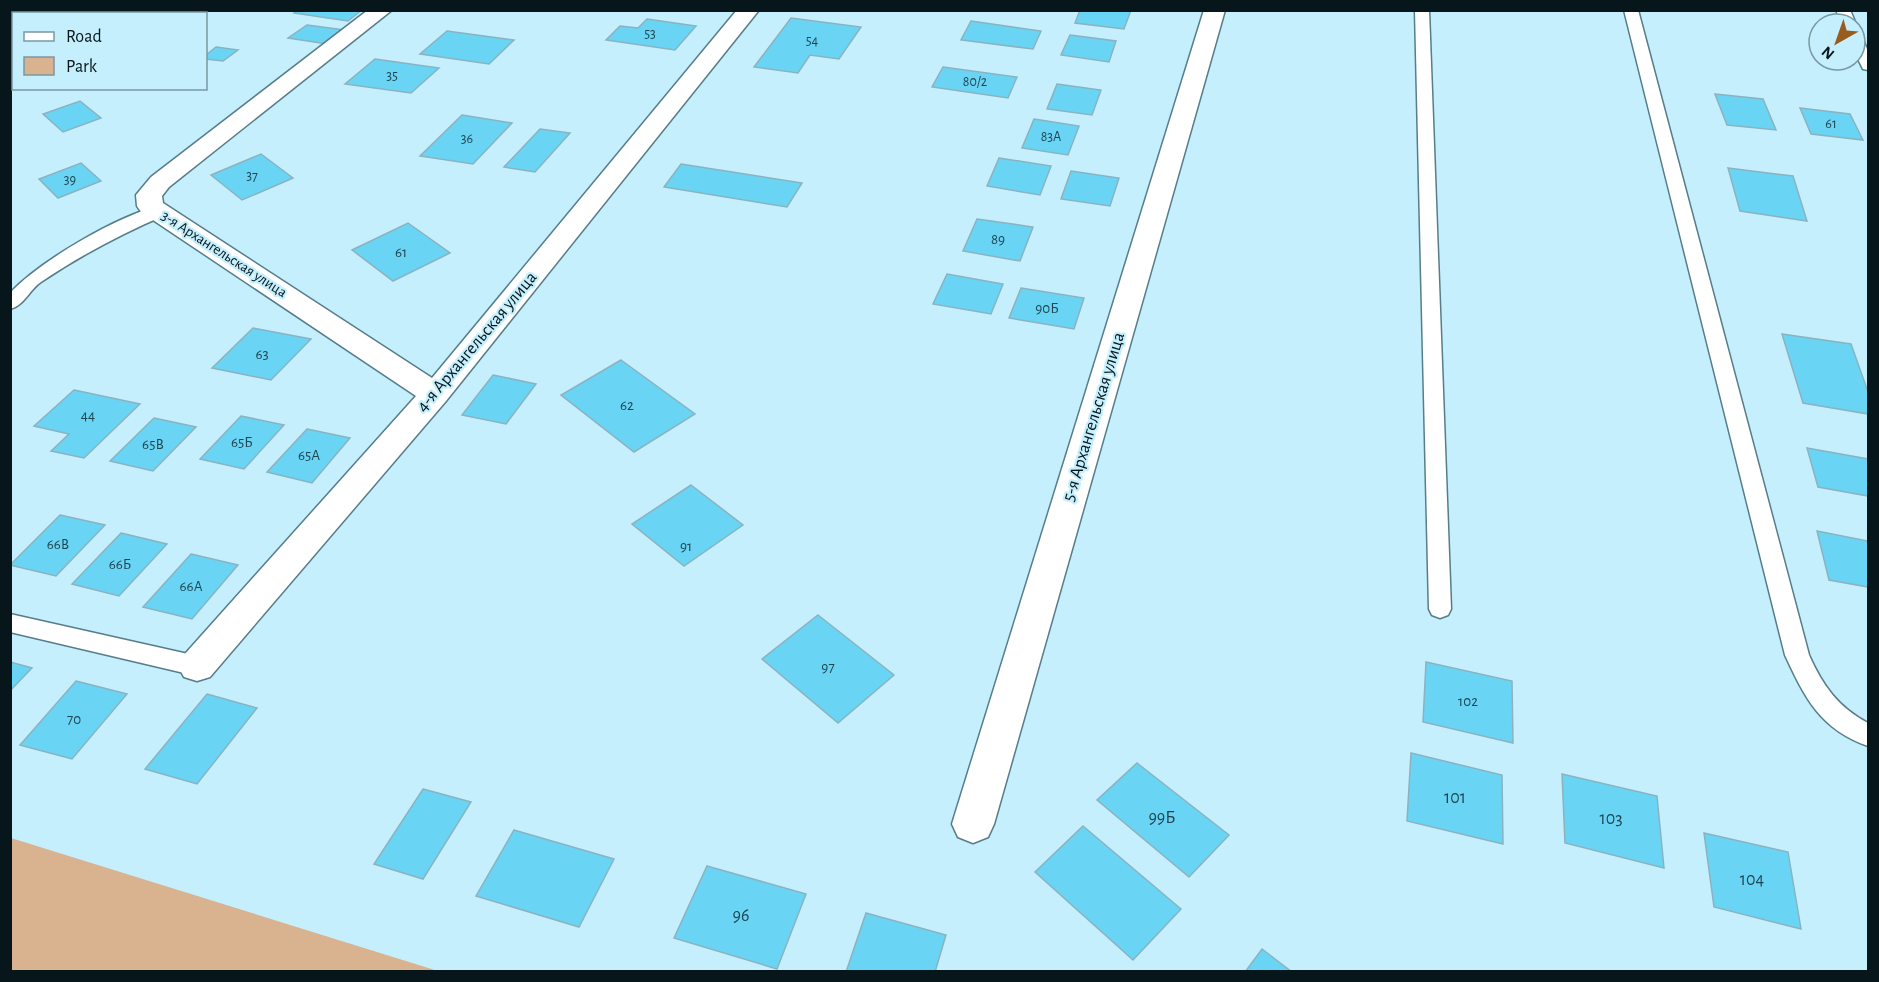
<svg xmlns="http://www.w3.org/2000/svg" width="1879" height="982" font-family="'Alegreya Sans',sans-serif">
	<style>
		.green { fill: #d9b290 }
		.building { fill: #6ad4f4; stroke: #8ab3c0; stroke-width: 1.5 }
		.lines { fill: none; stroke-linecap: round; stroke-linejoin: round }
		.service-casing { stroke: #567d89; stroke-width: 3 }
		.minor-casing { stroke: #567d89; stroke-width: 3 }
		.service { fill: #fff; fill-rule: evenodd }
		.minor { fill: #fff; fill-rule: evenodd }
		.labels { text-anchor: middle; dominant-baseline: central; stroke-width: 4.5; stroke-linejoin: round; paint-order: stroke }
		.far-number-label { font-size: 14px; fill: #1f4650 }
		.number-label { font-size: 15px; fill: #1f4650 }
		.far-street-label { font-size: 15px; fill: #06161a; stroke: #c5effd }
		.street-label { font-size: 18px; fill: #06161a; stroke: #c5effd }
		.near-number-label { font-size: 18px; fill: #1f4650 }
	</style>
	<rect width="100%" height="100%" fill="#c5effd"/>
	<polygon class="green" points="11,838 438,971 11,971"/>
	<g class="building">
		<polygon points="298,10 362,10 348,21 294,13"/>
		<polygon points="1080,10 1131,10 1124,29 1075,23"/>
		<polygon points="791,18 861,27 839,59 810,55 798,73 754,67"/>
		<polygon points="647,19 696,26 675,50 606,40 620,26 638,28"/>
		<polygon points="971,21 1041,31 1033,49 961,40"/>
		<polygon points="307,25 345,30 327,44 288,38"/>
		<polygon points="447,31 514,40 489,64 420,54"/>
		<polygon points="1070,35 1116,41 1109,62 1061,55"/>
		<polygon points="216,47 238,50 223,61 206,59 206,55"/>
		<polygon points="375,59 439,68 411,93 345,84"/>
		<polygon points="943,67 1017,77 1008,98 932,87"/>
		<polygon points="1057,84 1101,90 1092,115 1047,109"/>
		<polygon points="1715,94 1763,99 1776,130 1727,125"/>
		<polygon points="80,101 101,118 63,132 43,114"/>
		<polygon points="1800,108 1850,114 1863,140 1811,134"/>
		<polygon points="462,115 512,123 473,164 420,156"/>
		<polygon points="1034,119 1079,126 1068,155 1022,148"/>
		<polygon points="540,129 570,133 535,172 504,167"/>
		<polygon points="261,154 293,178 242,200 211,175"/>
		<polygon points="999,158 1051,166 1040,195 987,186"/>
		<polygon points="81,163 101,181 58,198 39,179"/>
		<polygon points="681,164 802,183 787,207 664,187"/>
		<polygon points="1728,168 1793,176 1807,221 1740,211"/>
		<polygon points="1071,171 1119,178 1110,206 1061,199"/>
		<polygon points="977,219 1033,227 1020,261 963,251"/>
		<polygon points="408,223 450,253 393,281 352,250"/>
		<polygon points="947,274 1003,284 991,314 933,304"/>
		<polygon points="1021,288 1084,298 1074,329 1009,318"/>
		<polygon points="253,328 311,339 271,380 212,368"/>
		<polygon points="1782,334 1851,344 1868,392 1868,414 1803,403"/>
		<polygon points="621,360 695,414 634,452 561,395"/>
		<polygon points="493,375 536,384 506,424 462,415"/>
		<polygon points="74,390 140,404 84,458 51,451 69,434 34,426"/>
		<polygon points="241,416 284,425 244,469 200,459"/>
		<polygon points="154,418 196,427 153,471 110,461"/>
		<polygon points="307,429 350,438 312,483 267,472"/>
		<polygon points="1807,448 1868,459 1868,496 1818,487"/>
		<polygon points="691,485 743,525 684,566 632,524"/>
		<polygon points="60,515 105,525 56,576 10,565"/>
		<polygon points="1817,531 1868,541 1868,587 1829,580"/>
		<polygon points="121,533 167,544 119,596 72,584"/>
		<polygon points="191,554 238,565 192,619 143,607"/>
		<polygon points="818,615 894,675 838,723 762,659"/>
		<polygon points="10,662 32,668 10,691"/>
		<polygon points="1426,662 1512,681 1513,743 1423,722"/>
		<polygon points="76,681 127,694 72,759 20,745"/>
		<polygon points="207,694 257,708 197,784 145,769"/>
		<polygon points="1411,753 1502,775 1503,844 1407,821"/>
		<polygon points="1137,763 1229,835 1189,877 1097,800"/>
		<polygon points="1562,774 1657,796 1664,868 1565,843"/>
		<polygon points="423,789 471,802 423,879 374,864"/>
		<polygon points="1083,826 1181,909 1133,960 1035,872"/>
		<polygon points="514,830 614,859 579,927 476,896"/>
		<polygon points="1704,833 1788,852 1801,929 1714,907"/>
		<polygon points="707,866 806,894 777,969 674,938"/>
		<polygon points="866,913 946,935 935,972 846,972"/>
		<polygon points="1262,949 1292,972 1245,972"/>
	</g>
	<g class="lines">
		<g class="service-casing">
			<g id="service">
				<polygon points="1415,10 1429,10 1451,609 1448,615 1440,618 1432,615 1429,609"/>
				<path d="M1624,10H1638L1809,655C1823,686 1838,707 1868,723V746C1820,729 1805,698 1785,655Z"/>
				<polygon points="1836,10 1850,10 1856,24 1855,25 1842,24"/>
				<polygon points="1855,33 1860,34 1868,51 1868,70 1863,69 1855,53"/>
				<path d="M159,206L165,207L167,211L165,215C121,234 81,255 41,282C30,289 24,306 10,309V293C40,261 117,216 159,206Z"/>
				<polygon points="10,614 197,656 205,659 209,666 205,673 197,676 10,632"/>
			</g>
		</g>
		<g class="minor-casing">
			<g id="minor">
				<polygon points="103,10 125,10 123,14 101,14"/>
				<polygon points="368,10 392,10 169,187 162,196 163,203 432,378 737,10 759,10 446,401 210,677 197,681 184,677 178,666 184,655 416,396 141,212 137,206 136,195 151,177"/>
				<polygon points="1204,10 1225,10 994,824 988,837 973,843 958,837 952,824"/>
			</g>
		</g>
		<use href="#service" class="service"/>
		<use href="#minor" class="minor"/>
	</g>
	<g class="labels">
		<g class="far-number-label">
			<text x="650" y="34">53</text>
			<text x="812" y="41">54</text>
			<text x="392" y="76">35</text>
			<text x="975" y="82">80/2</text>
			<text x="1831" y="124">61</text>
			<text x="1051" y="137">83А</text>
			<text x="467" y="139">36</text>
			<text x="252" y="176">37</text>
			<text x="70" y="180">39</text>
		</g>
		<g class="number-label">
			<text x="998" y="239">89</text>
			<text x="401" y="252">61</text>
			<text x="1047" y="308">90Б</text>
			<text x="262" y="354">63</text>
			<text x="627" y="405">62</text>
			<text x="88" y="415">44</text>
			<text x="242" y="442">65Б</text>
			<text x="153" y="444">65В</text>
			<text x="309" y="455">65А</text>
			<text x="58" y="544">66В</text>
			<text x="686" y="546">91</text>
			<text x="120" y="564">66Б</text>
			<text x="191" y="586">66А</text>
			<text x="828" y="667">97</text>
			<text x="1468" y="701">102</text>
			<text x="74" y="719">70</text>
		</g>
		<g class="far-street-label">
			<text transform="translate(224 254) rotate(33)">3-я Архангельская улица</text>
		</g>
		<g class="street-label">
			<text transform="translate(477 342) rotate(-50)">4-я Архангельская улица</text>
			<text transform="translate(1094 417) rotate(-73)">5-я Архангельская улица</text>
		</g>
		<g class="near-number-label">
			<text x="1455" y="798">101</text>
			<text x="1162" y="818">99Б</text>
			<text x="1611" y="819">103</text>
			<text x="1752" y="880">104</text>
			<text x="741" y="916">96</text>
		</g>
	</g>
	<rect width="1879" height="982" fill="none" stroke="#06161a" stroke-width="24"/>
	<rect x="12" y="12" width="195" height="78" fill="#c5effd" stroke="#7998a2" stroke-width="1.5"/>
	<rect x="24" y="32" width="30" height="9" fill="#ffffff" stroke="#7998a2" stroke-width="1.5"/>
	<text x="66" y="42" font-size="18" fill="#06161a">Road</text>
	<rect x="24" y="57" width="30" height="18" fill="#d9b290" stroke="#7998a2" stroke-width="1.5"/>
	<text x="66" y="72" font-size="18" fill="#06161a">Park</text>
	<g transform="translate(1837 42) rotate(220)"><circle r="28" fill="#c5effd" stroke="#7998a2" stroke-width="1.5"/>
	<path d="M0-4.5L10 22L0 15L-10 22Z" fill="#985c1d"/>
	<text y="-9" font-size="16" font-weight="bold" text-anchor="middle" fill="#06161a">N</text>
	</g>
</svg>
